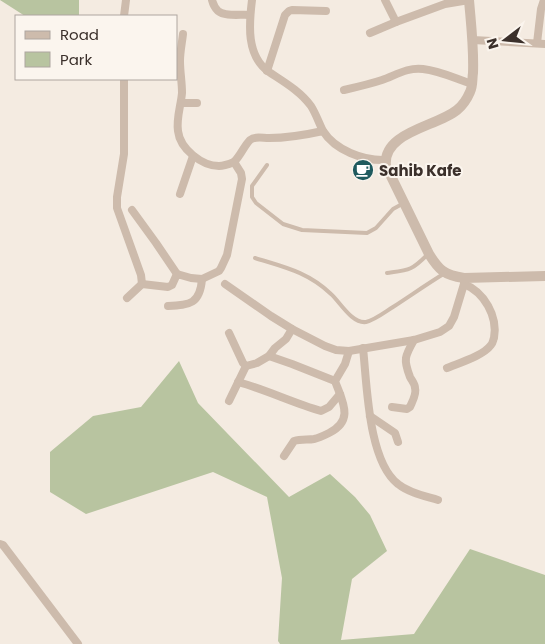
<svg xmlns="http://www.w3.org/2000/svg" width="545" height="644" font-family="Poppins,sans-serif">
	<style>
		.green { fill: #b8c4a0 }
		.lines { fill: none; stroke-linecap: round; stroke-linejoin: round }
		.service { stroke: #cdbbac; stroke-width: 4 }
		.minor { stroke: #cdbbac; stroke-width: 8 }
		.tertiary { stroke: #cdbbac; stroke-width: 10 }
		.labels { text-anchor: middle; dominant-baseline: central; stroke-width: 4; stroke-linejoin: round; paint-order: stroke }
		.poi-label { font-size: 15px; font-weight: bold; fill: #3b302b; stroke: #fbf5ee; text-anchor: start }
	</style>
	<rect width="100%" height="100%" fill="#f4ebe1"/>
	<g class="green">
		<polygon points="0,0 79,0 79,16 25,16"/>
		<polygon points="179,361 198,403 289,497 330,474 355,497 370,515 387,551 352,579 341,640 414,634 470,549 545,575 545,644 280,644 278,641 282,578 267,497 213,472 86,514 50,492 50,452 93,416 141,407"/>
	</g>
	<g class="lines">
		<g class="service">
			<polyline points="267,165 252,186 252,197 256,203 283,224 302,230 367,233 376,228 393,209 404,203"/>
			<path d="M255,258C284,267 308,272 331,294C340,302 352,324 366,322C375,320 385,312 393,307C410,296 427,284 445,273"/>
			<path d="M387,273C409,270 411,271 427,255"/>
		</g>
		<g class="minor">
			<path d="M212,0C213,4 215,8 218,11C225,17 241,14 250,15"/>
			<path d="M252,0C249,24 246,56 269,72C284,82 300,91 311,106C316,114 319,123 323,131"/>
			<polyline points="385,0 396,22 445,4 469,0"/>
			<polyline points="124,16 126,0"/>
			<polyline points="370,33 396,22"/>
			<path d="M183,34C182,43 180,52 180,61C180,72 182,82 182,93C181,105 176,119 178,131C180,149 202,166 219,166C224,166 229,164 234,162"/>
			<polyline points="473,40 545,44"/>
			<polyline points="537,43 541,9 544,0"/>
			<polyline points="267,71 285,15 289,11 292,10 326,11"/>
			<polyline points="124,79 124,154 117,197 117,208 141,275 142,284"/>
			<path d="M344,90C357,87 370,84 382,80C396,75 408,67 423,69C441,71 456,79 472,84"/>
			<polyline points="181,103 197,103"/>
			<polyline points="180,194 193,156"/>
			<polyline points="132,210 156,243 177,274"/>
			<path d="M142,284L168,287L172,285L177,274L191,278L202,279L219,271L221,268L227,255L242,179L241,173L234,162C241,155 244,146 250,140C255,136 262,138 269,138C287,138 305,135 323,131C335,150 363,161 386,160"/>
			<polyline points="225,284 271,316 292,329 325,346 336,350 349,351 414,340 440,332 449,326 454,317 464,284 464,278"/>
			<polyline points="127,298 142,284"/>
			<path d="M168,306C190,305 200,304 202,279"/>
			<polyline points="229,333 243,363 246,366 257,363 269,356 275,348 286,339 292,329"/>
			<path d="M363,348C367,384 368,461 398,484C409,493 425,496 438,500"/>
			<polyline points="269,356 292,364 335,381"/>
			<path d="M447,368C459,363 483,356 491,345C493,343 493,340 494,338C498,316 484,292 464,284"/>
			<path d="M238,382C267,390 293,403 321,411L329,407L340,394"/>
			<polyline points="229,401 246,366"/>
			<path d="M392,407L407,409L410,407C412,402 417,394 415,388C415,384 412,381 410,377C403,359 405,356 414,340"/>
			<polyline points="370,416 395,433 398,442"/>
			<path d="M284,456L294,441C301,439 308,440 314,439C319,438 325,435 329,433C355,420 342,401 335,381L345,364L349,351"/>
			<polyline points="0,544 3,545 78,644"/>
		</g>
		<path class="tertiary" d="M469,0C471,24 474,48 473,73C472,79 473,86 470,92C467,99 462,106 457,110C436,127 382,132 386,166L429,254C439,270 444,275 464,278L545,276"/>
	</g>
	<defs>
		<g id="cafe-disc" transform="scale(1.125)"><circle r="9.5" fill="#1f5a5e" stroke="#fbf5ee"/><path d="M-5.5-4.5H6V0H3Q3 3.5 0 3.5H-2.5Q-5.5 3.5-5.5 0ZM3-3.2v2h1.7v-2ZM-6 4.5H4V6H-6Z" fill="#fff"/></g>
	</defs>
	<g fill-rule="evenodd">
		<use href="#cafe-disc" x="363" y="170"/>
	</g>
	<g class="labels">
		<g class="poi-label">
			<text x="379" y="170">Sahib Kafe</text>
		</g>
	</g>
	<rect x="15" y="15" width="162" height="65" fill="#fbf5ee" stroke="#aea6a0"/>
	<rect x="25" y="31" width="25" height="8" fill="#cdbbac" stroke="#aea6a0"/>
	<text x="60" y="40" font-size="15" fill="#3b302b">Road</text>
	<rect x="25" y="52" width="25" height="15" fill="#b8c4a0" stroke="#aea6a0"/>
	<text x="60" y="65" font-size="15" fill="#3b302b">Park</text>
	<g transform="translate(505 40) rotate(254)" stroke="#fbf5ee" stroke-width="4" paint-order="stroke">
	<path d="M0-4L9 19L0 12L-9 19Z" fill="#3b302b"/>
	<text y="-8" font-size="14" font-weight="bold" text-anchor="middle" fill="#3b302b">N</text>
	</g>
</svg>
